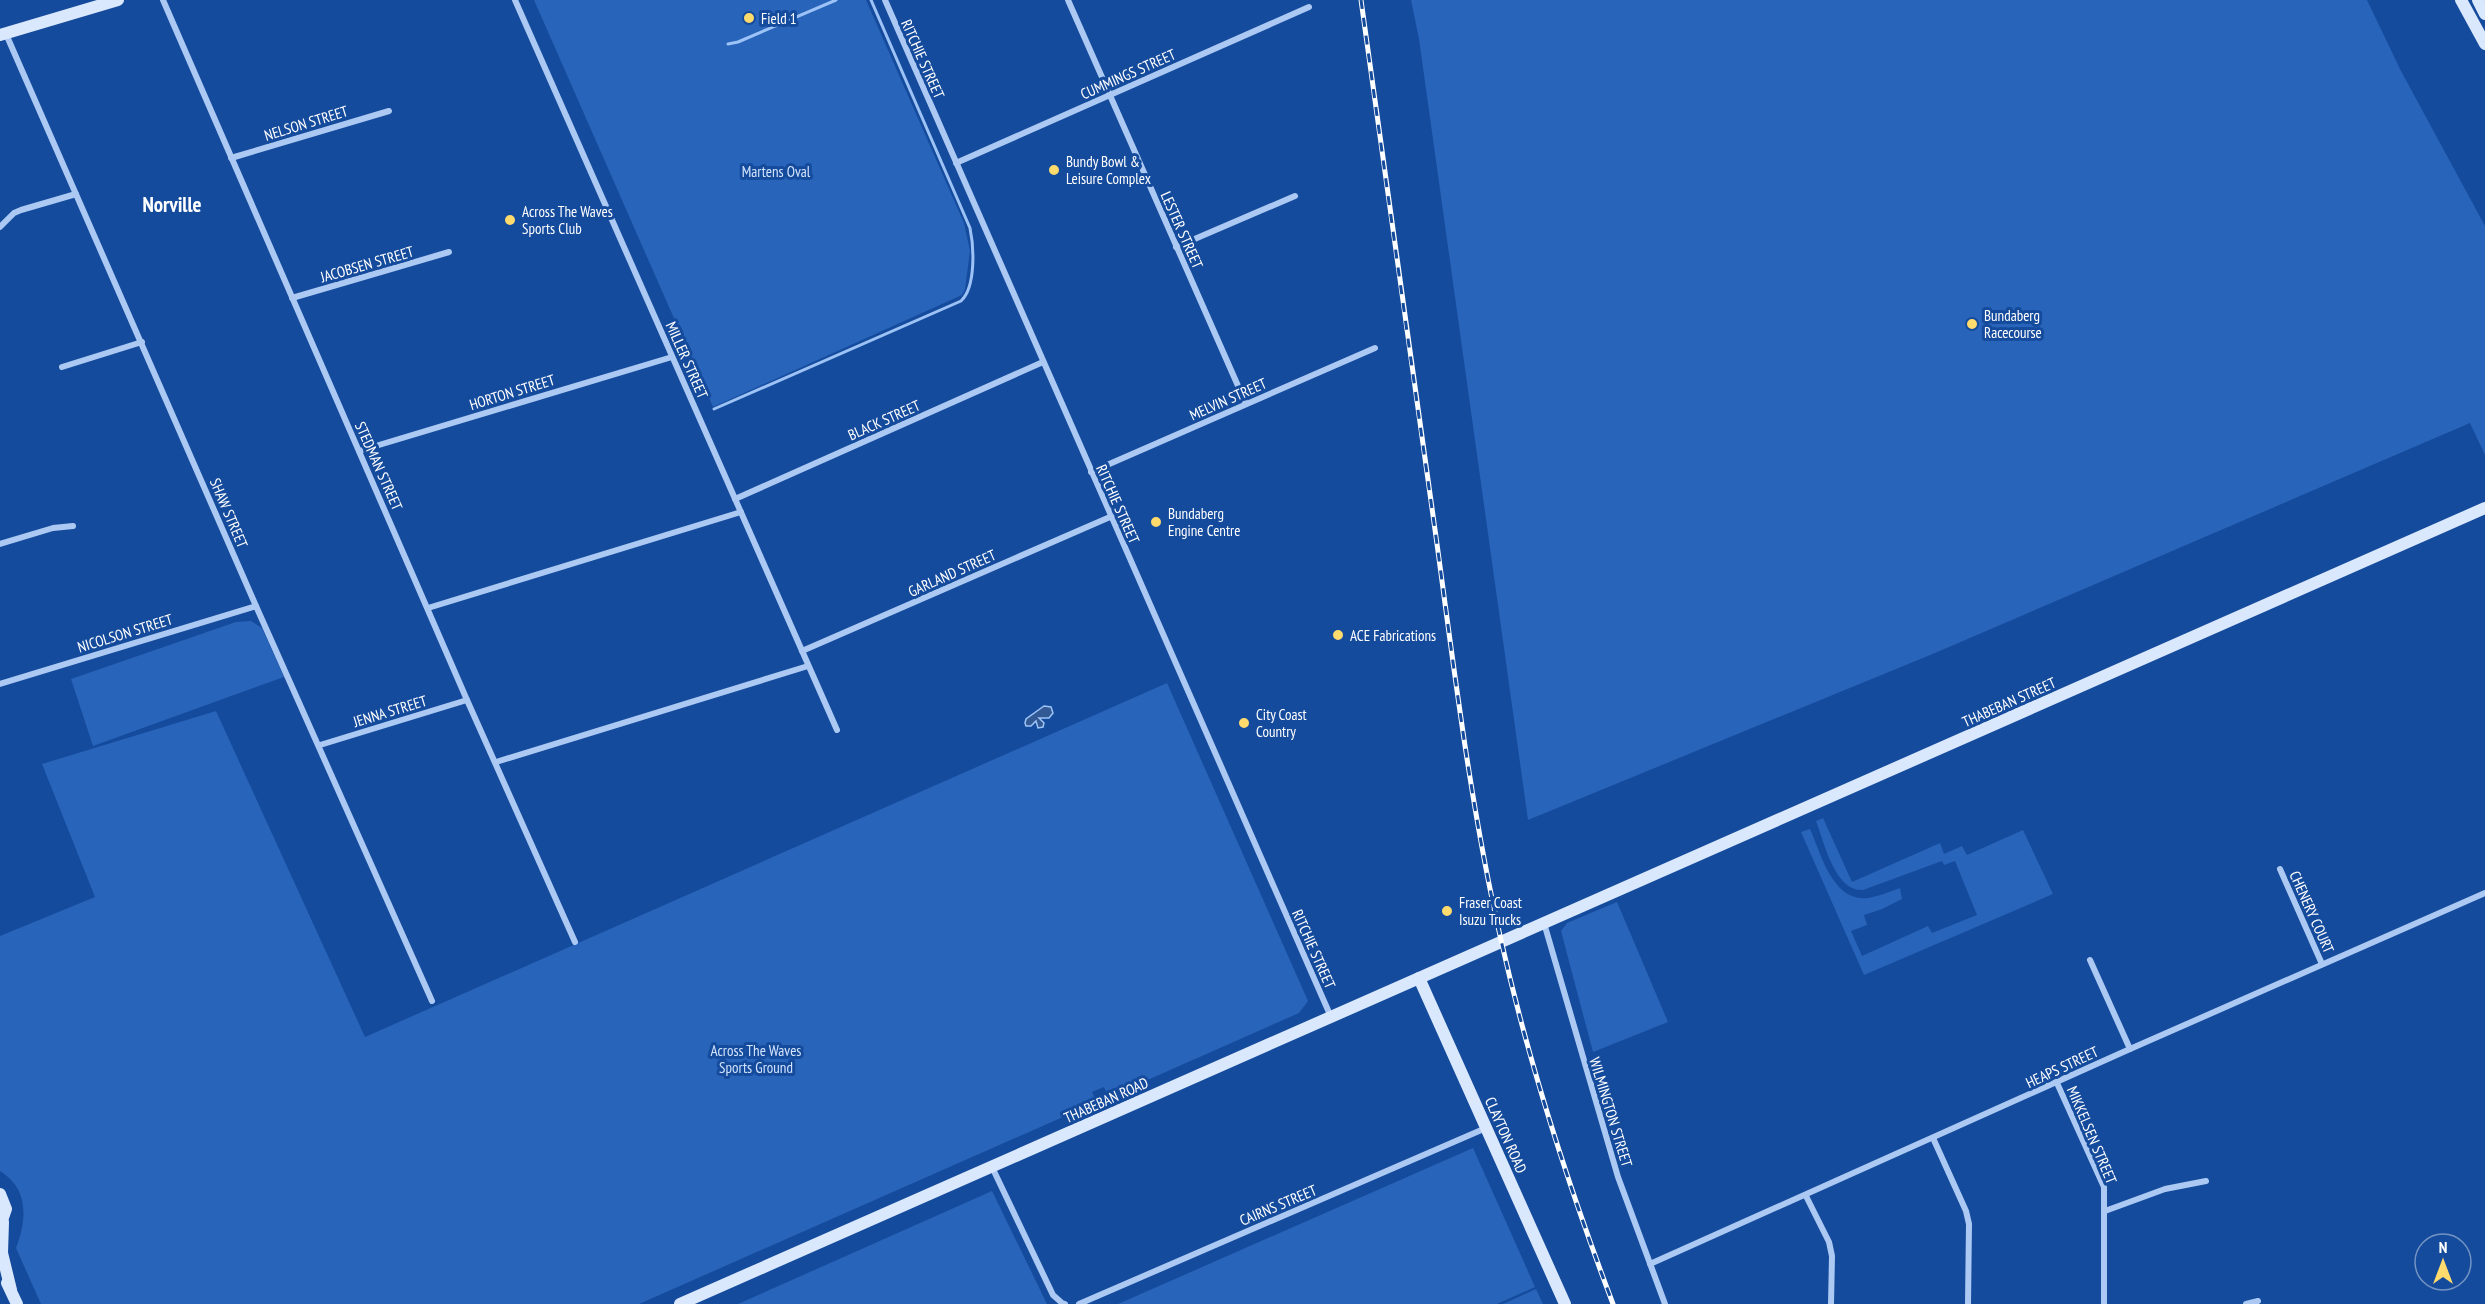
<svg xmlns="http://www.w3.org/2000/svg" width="2485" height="1304" font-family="'PT Sans Narrow',sans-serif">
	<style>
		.green { fill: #2864ba }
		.water { fill: #335995; stroke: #9dc3f6; stroke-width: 1.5 }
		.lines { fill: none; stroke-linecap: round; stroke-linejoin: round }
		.stream { stroke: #9dc3f6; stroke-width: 3 }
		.street { stroke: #abc9f3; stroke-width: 6 }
		.secondary { stroke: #dae8fd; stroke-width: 12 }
		.rail-casing { stroke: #fff; stroke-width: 5 }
		.rail { stroke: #154b9c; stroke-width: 3; stroke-dasharray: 9; stroke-linecap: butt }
		.poi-dot { fill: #ffda6d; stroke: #154b9c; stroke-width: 2 }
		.labels { text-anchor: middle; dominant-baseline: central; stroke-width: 6; stroke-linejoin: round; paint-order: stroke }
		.poi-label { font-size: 15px; fill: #fff; stroke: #154b9c; text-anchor: start }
		.street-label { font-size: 15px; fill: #fff; stroke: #154b9c }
		.park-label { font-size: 15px; fill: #d3e4fd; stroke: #154b9c }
		.district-label { font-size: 21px; font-weight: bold; fill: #fff; stroke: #154b9c }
	</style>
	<rect width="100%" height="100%" fill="#154b9c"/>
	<g class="green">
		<polygon points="534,0 866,0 964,223 970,251 965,289 962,295 713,407"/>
		<polygon points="1411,0 2367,0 2401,71 2485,226 2485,455 2470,423 1935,653 1528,820 1419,39"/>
		<polygon points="251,621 262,628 284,677 93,746 71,679 236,622"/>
		<path d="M1167,683L1308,1001L1299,1013L1109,1097L1104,1087L1092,1092L1097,1102L639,1304H41L16,1248C27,1219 29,1189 0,1171V936L95,897L42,764L216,711L365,1037Z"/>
		<path d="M1823,818L1852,882L1940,843L1944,854L1962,846L1967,855L2023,830L2053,894L1864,975L1801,832L1810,829C1822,856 1834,907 1873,897C1882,895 1891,891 1900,888L1902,899L1882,909L1864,915L1867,925L1851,931L1862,956L1928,926L1932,933L1977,915L1955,861L1944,865L1942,861L1863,890C1835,892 1824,842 1816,821Z"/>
		<polygon points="1617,902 1668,1022 1593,1052 1561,931 1567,923"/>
		<polygon points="1473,1148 1535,1287 1497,1304 1118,1304"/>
		<polygon points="992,1191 1047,1304 738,1304"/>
		<polygon points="1536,1289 1543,1304 1503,1304"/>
	</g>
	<polygon class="water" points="1044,706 1051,707 1053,713 1049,718 1039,718 1044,723 1043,727 1038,728 1036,721 1031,726 1026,726 1025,723 1026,719"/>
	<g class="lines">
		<g class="stream">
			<polyline points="728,44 738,42 836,0"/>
			<path d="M714,409L961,301C976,287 974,247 970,228L871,0"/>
		</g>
		<g class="street">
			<polyline points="163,0 467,700 575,942"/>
			<polyline points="515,0 837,730"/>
			<polyline points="885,0 1331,1017"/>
			<polyline points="1068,0 1246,404"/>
			<polyline points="6,34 256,606 432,1001"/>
			<polyline points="231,158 389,111"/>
			<polyline points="956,163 1309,7"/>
			<polyline points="0,227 14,213 21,210 76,194"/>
			<polyline points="1176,247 1295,196"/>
			<polyline points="292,298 449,252"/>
			<polyline points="62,367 142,342"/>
			<polyline points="359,451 672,357"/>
			<polyline points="1091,472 1375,348"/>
			<polyline points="735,499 1043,362"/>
			<polyline points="0,544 53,528 73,526"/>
			<polyline points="428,608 741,512"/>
			<polyline points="802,651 1110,517"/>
			<polyline points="0,684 256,606"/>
			<polyline points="320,745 467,700"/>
			<polyline points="496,762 808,666"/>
			<polyline points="2280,869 2322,964"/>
			<polyline points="1544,923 1618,1177 1665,1304"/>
			<polyline points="2090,960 2130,1049"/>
			<polyline points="2057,1083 2104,1187 2104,1304"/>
			<polyline points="1933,1138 1966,1211 1969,1224 1968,1304"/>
			<polyline points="992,1167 1053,1295 1062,1303 1065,1304"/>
			<polyline points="1806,1196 1829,1242 1832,1256 1831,1304"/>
			<polyline points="2105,1211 2165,1189 2206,1181"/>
			<polyline points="1650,1264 2130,1049 2485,893"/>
			<polyline points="1079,1304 1486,1128"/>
			<polyline points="2246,1304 2258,1301"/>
		</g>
		<g class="secondary">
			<polyline points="2461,0 2485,44"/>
			<polyline points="2478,0 2485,14"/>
			<polyline points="0,35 118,0"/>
			<polyline points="1419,978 1565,1304"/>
			<polyline points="0,1194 6,1209 0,1226"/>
			<polyline points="3,1222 2,1253 11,1290"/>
			<polyline points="7,1283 17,1304"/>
			<polyline points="680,1304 2485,508"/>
		</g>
		<g class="rail-casing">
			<path id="rail" d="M1361,0C1386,181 1411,362 1437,544C1455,676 1471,809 1501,940C1529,1064 1568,1185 1613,1304"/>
		</g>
		<use href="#rail" class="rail"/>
	</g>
	<g class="poi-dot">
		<circle cx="749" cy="18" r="6"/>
		<circle cx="1054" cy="170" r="6"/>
		<circle cx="510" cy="220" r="6"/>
		<circle cx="1972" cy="324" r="6"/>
		<circle cx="1156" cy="522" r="6"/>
		<circle cx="1338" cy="635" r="6"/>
		<circle cx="1244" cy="723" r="6"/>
		<circle cx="1447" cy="911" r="6"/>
	</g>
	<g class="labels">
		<g class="poi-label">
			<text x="761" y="18">Field 1</text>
			<text x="1066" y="161">Bundy Bowl &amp;<tspan x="1066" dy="17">Leisure Complex</tspan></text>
			<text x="522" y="211">Across The Waves<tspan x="522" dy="17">Sports Club</tspan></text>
			<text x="1984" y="315">Bundaberg<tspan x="1984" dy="17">Racecourse</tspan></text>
			<text x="1168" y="513">Bundaberg<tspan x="1168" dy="17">Engine Centre</tspan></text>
			<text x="1350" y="635">ACE Fabrications</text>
			<text x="1256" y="714">City Coast<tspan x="1256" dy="17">Country</tspan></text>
			<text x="1459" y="902">Fraser Coast<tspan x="1459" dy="17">Isuzu Trucks</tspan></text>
		</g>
		<g class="street-label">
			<text transform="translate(923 59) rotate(66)">RITCHIE STREET</text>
			<text transform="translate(1128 74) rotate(-24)">CUMMINGS STREET</text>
			<text transform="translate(306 123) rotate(-17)">NELSON STREET</text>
			<text transform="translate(1182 230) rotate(66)">LESTER STREET</text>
			<text transform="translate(367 264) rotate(-16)">JACOBSEN STREET</text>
			<text transform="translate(687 360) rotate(66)">MILLER STREET</text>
			<text transform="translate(512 392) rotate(-17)">HORTON STREET</text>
			<text transform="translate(1228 399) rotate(-24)">MELVIN STREET</text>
			<text transform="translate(884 420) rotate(-24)">BLACK STREET</text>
			<text transform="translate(379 466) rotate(66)">STEDMAN STREET</text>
			<text transform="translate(1118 504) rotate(66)">RITCHIE STREET</text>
			<text transform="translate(229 513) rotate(67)">SHAW STREET</text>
			<text transform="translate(952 573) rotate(-24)">GARLAND STREET</text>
			<text transform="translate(125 633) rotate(-17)">NICOLSON STREET</text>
			<text transform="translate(2009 702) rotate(-24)">THABEBAN STREET</text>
			<text transform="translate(390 711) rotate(-17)">JENNA STREET</text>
			<text transform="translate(2312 912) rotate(66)">CHENERY COURT</text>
			<text transform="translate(1314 949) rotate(66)">RITCHIE STREET</text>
			<text transform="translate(2062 1067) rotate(-25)">HEAPS STREET</text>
			<text transform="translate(1106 1100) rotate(-24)">THABEBAN ROAD</text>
			<text transform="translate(1611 1112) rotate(73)">WILMINGTON STREET</text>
			<text transform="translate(1506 1135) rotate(66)">CLAYTON ROAD</text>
			<text transform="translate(2092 1135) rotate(67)">MIKKELSEN STREET</text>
			<text transform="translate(1278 1205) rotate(-23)">CAIRNS STREET</text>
		</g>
		<g class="park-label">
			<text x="776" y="171">Martens Oval</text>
			<text x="756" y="1050">Across The Waves<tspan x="756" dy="17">Sports Ground</tspan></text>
		</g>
		<g class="district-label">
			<text x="172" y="204">Norville</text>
		</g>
	</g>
	<g transform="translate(2443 1262)"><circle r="28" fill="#154b9c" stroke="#7393c4" stroke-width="1.5"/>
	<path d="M0-4.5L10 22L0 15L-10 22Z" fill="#ffda6d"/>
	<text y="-9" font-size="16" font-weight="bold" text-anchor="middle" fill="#ffffff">N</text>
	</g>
</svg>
